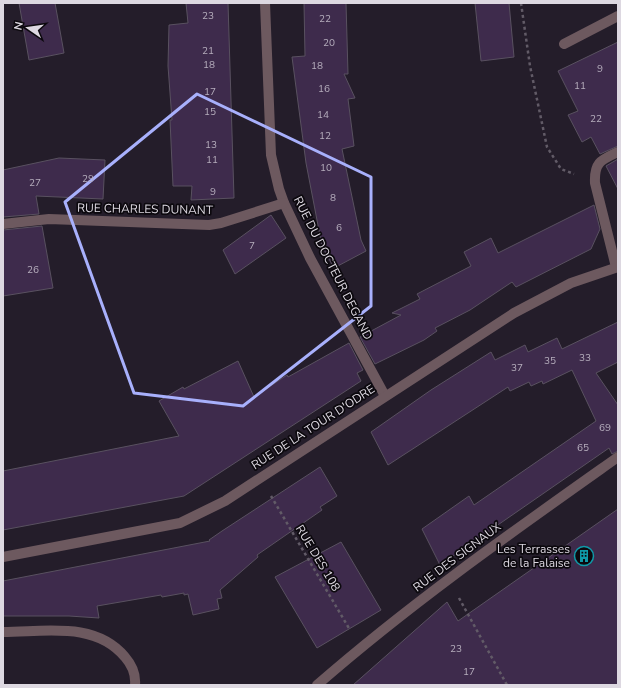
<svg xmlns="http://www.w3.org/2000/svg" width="621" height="688" font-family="'Nunito Sans',sans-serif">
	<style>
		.building { fill: #3e2b4c; stroke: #595160 }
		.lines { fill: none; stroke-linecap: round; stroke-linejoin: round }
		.path { stroke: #625b67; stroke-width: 2.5; stroke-dasharray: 3 3; stroke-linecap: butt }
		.service { stroke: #6d595f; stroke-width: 10 }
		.minor { stroke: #6d595f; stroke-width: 10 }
		.marked { fill: none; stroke: #a8b0fc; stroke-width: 3; stroke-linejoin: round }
		.labels { text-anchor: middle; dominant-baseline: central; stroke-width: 3.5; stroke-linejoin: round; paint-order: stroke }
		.number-label { font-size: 10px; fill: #b5adbc }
		.street-label { font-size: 12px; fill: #ddd8e1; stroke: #0c090e }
		.poi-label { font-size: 12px; fill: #ddd8e1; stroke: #0c090e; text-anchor: end }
	</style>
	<rect width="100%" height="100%" fill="#241d2a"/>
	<g class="building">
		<polygon points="19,3 55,3 64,53 29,60"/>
		<polygon points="186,3 228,3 234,198 191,200 192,186 173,186 170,120 172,120 168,66 169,25 188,23"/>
		<polygon points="304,3 346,3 348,74 344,74 355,98 348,99 354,146 342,149 361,240 366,251 334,268 322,246 306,163 292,57 305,56"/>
		<polygon points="475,3 509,3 514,57 481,61"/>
		<polygon points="618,42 618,146 600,154 591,137 582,142 568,115 578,111 558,71"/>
		<polygon points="59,158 105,160 103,199 36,196 39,214 3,217 3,170"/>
		<polygon points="618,159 618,189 606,166"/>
		<polygon points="594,205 600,229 591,249 516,287 512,282 470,310 435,328 437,331 424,340 375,364 360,337 401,315 392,313 420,299 417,294 471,266 464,252 491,238 498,253"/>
		<polygon points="271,215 286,238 235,274 223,250"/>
		<polygon points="42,226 53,288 3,296 3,230"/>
		<polygon points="618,322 618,362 596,373 618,405 618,451 612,454 609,448 440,565 422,529 469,496 474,505 596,421 572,370 543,384 542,381 531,386 529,382 510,391 508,387 388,465 371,432 431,390 491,352 495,360 525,345 528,352 557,338 562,349"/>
		<polygon points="349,343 363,370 357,373 361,381 184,496 3,530 3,471 179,436 159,401 183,387 184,389 238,361 254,397 287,375 288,377"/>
		<polygon points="320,467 337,496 320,507 322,510 257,555 258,557 220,590 222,598 217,599 219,609 193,615 188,594 184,595 184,593 162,597 161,595 97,606 99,618 69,616 3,616 3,581 210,541 209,540 222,531"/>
		<polygon points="618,509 618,685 353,685 447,602 458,621"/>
		<polygon points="341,542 381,610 317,648 275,577"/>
	</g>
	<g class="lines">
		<g class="path">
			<polyline points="521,3 530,66 547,147 561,169 574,174"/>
			<polyline points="271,496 350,630"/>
			<polyline points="459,598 507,685"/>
		</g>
		<polyline class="service" points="564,44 618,16"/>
		<g class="minor">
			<polyline points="265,3 271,155 279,189 284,203 310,258 385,396"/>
			<polyline points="3,224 49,219 209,225 221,223 284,203"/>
			<path d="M616,267L595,183C594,162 601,160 618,152"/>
			<polyline points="3,557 180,523 225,501 514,313 571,283 618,267"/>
			<path d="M3,632C45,632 95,621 125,657C132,665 136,674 135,685"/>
			<path d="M317,685C412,602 515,530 618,457"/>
		</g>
	</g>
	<path class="marked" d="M197,94L371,177V306L243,406L134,393L65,202Z"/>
	<defs>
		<g id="building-ring" transform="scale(1)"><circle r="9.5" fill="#0c090e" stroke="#0f9aa8" stroke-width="1.5"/><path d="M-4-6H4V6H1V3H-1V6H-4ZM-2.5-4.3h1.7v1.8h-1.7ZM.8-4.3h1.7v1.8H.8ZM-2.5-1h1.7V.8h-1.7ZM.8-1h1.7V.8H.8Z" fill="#0f9aa8"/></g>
	</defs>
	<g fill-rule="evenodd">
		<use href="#building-ring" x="584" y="556"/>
	</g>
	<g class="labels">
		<g class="number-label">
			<text x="208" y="16">23</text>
			<text x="325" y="19">22</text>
			<text x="329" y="43">20</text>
			<text x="208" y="51">21</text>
			<text x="209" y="65">18</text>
			<text x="317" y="66">18</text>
			<text x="600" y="69">9</text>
			<text x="580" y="86">11</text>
			<text x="324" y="89">16</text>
			<text x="210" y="92">17</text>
			<text x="210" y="112">15</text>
			<text x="323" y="115">14</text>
			<text x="596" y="119">22</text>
			<text x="325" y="136">12</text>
			<text x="211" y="145">13</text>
			<text x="212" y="160">11</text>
			<text x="326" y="168">10</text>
			<text x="88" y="179">29</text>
			<text x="35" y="183">27</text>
			<text x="213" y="192">9</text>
			<text x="333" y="198">8</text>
			<text x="339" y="228">6</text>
			<text x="252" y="246">7</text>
			<text x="33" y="270">26</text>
			<text x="585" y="358">33</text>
			<text x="550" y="361">35</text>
			<text x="517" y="368">37</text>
			<text x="605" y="428">69</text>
			<text x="583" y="448">65</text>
			<text x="456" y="649">23</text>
			<text x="469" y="672">17</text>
		</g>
		<g class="street-label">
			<text transform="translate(145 209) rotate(1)">RUE CHARLES DUNANT</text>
			<text transform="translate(333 268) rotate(63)">RUE DU DOCTEUR DEGAND</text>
			<text transform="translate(313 427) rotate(-33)">RUE DE LA TOUR D'ODRE</text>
			<text transform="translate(457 557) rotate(-37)">RUE DES SIGNAUX</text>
			<text transform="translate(318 558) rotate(59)">RUE DES 108</text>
		</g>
		<g class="poi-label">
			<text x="570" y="549">Les Terrasses<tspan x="570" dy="14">de la Falaise</tspan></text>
		</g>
	</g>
	<rect width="621" height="688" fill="none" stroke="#ddd8e1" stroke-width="8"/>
	<g transform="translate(28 28) rotate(283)" stroke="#0c090e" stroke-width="3" paint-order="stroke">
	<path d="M0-3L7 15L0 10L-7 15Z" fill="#ddd8e1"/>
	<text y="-6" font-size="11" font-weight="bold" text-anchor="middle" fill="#ddd8e1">N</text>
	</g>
</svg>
